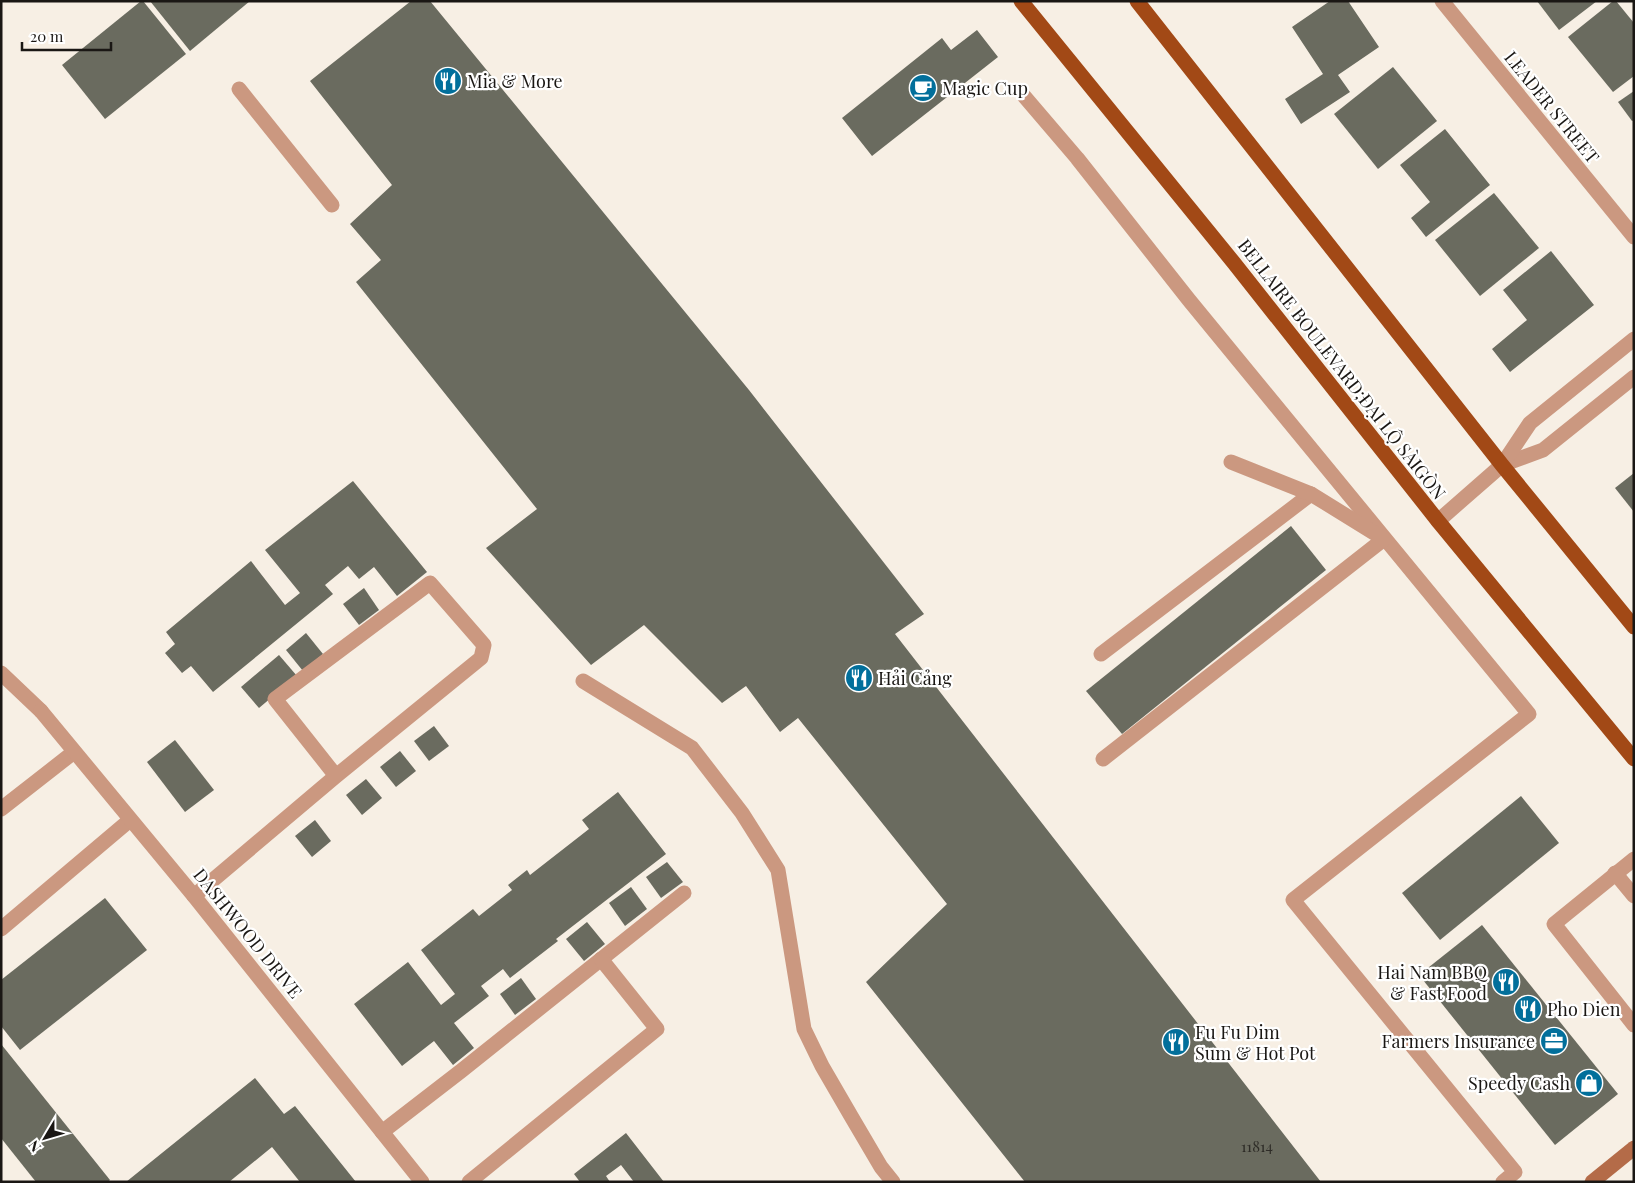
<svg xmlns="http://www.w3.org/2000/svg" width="1635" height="1183" font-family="'Playfair Display',serif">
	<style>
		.building { fill: #6a6b5f }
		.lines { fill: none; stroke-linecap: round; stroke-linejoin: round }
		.lane { stroke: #cb9880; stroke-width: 15 }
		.street { stroke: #cb9880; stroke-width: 15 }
		.secondary { stroke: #b46b48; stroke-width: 15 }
		.primary { stroke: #a24916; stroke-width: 15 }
		.labels { text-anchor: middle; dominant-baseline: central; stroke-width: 4.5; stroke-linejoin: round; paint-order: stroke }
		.number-label { font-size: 15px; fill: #2e2c27 }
		.poi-label { font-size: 18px; fill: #1a1714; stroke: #fff; text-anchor: start }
		.street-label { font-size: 18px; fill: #1a1714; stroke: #fff }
	</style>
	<rect width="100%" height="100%" fill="#f7efe4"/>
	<g class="building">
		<polygon points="141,1 143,1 186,54 105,119 62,65"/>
		<polygon points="150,1 250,1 190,51"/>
		<polygon points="411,1 430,1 749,390 924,614 895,634 1321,1182 1025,1182 866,982 947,904 798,718 780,732 746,686 722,703 644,625 591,665 486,548 537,509 356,282 381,260 350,224 392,185 310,81"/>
		<polygon points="1330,1 1348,1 1379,47 1338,75 1350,92 1301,124 1285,99 1323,74 1292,27"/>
		<polygon points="1537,1 1597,1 1559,30"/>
		<polygon points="1613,1 1616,1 1634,23 1634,76 1613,92 1568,37"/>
		<polygon points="977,30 998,57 872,156 842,118 942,38 951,50"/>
		<polygon points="1393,67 1437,121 1378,169 1334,114"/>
		<polygon points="1634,91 1634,120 1632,121 1618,102"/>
		<polygon points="1445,129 1490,185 1426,237 1411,218 1430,202 1400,165"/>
		<polygon points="1494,193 1539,248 1480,296 1435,240"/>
		<polygon points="1551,251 1594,305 1510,372 1492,349 1527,320 1503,290"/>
		<polygon points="1634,473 1634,512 1615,488"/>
		<polygon points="353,481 427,572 397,596 374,567 359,579 348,566 325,585 333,594 213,692 191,666 182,673 165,653 175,644 166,632 251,561 285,605 300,593 265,550"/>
		<polygon points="1291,526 1326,570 1122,734 1086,691"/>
		<polygon points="364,588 379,610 359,625 343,604"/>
		<polygon points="306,633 323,654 303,671 286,650"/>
		<polygon points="279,655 297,676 259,708 241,687"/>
		<polygon points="434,726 449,746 429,761 414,741"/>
		<polygon points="175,740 214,790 185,812 147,762"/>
		<polygon points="400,751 416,771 396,787 380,767"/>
		<polygon points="366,779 382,798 362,815 346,795"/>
		<polygon points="618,792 666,854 556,939 558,941 510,978 503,969 481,986 489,996 454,1023 474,1048 453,1065 434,1041 402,1066 354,1004 408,962 441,1005 455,994 421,950 473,909 479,916 512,890 508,885 527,870 530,875 589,829 582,820"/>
		<polygon points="1521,796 1559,843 1440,940 1402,893"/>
		<polygon points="315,820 331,841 312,857 295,836"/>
		<polygon points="667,862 683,882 661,898 646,877"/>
		<polygon points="631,887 647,909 625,926 609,903"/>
		<polygon points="105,898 147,950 20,1050 1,1026 1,980"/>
		<polygon points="587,922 605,944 584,961 566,939"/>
		<polygon points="1482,925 1618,1094 1555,1145 1419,975"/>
		<polygon points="521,978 536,999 515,1015 500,994"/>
		<polygon points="1,1044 110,1180 108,1182 36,1182 1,1138"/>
		<polygon points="255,1078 284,1114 295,1106 356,1182 300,1182 272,1147 229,1182 126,1182"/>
		<polygon points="626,1133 664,1182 634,1182 621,1165 606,1176 610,1182 580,1182 574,1174"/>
	</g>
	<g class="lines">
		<g class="lane">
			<polyline points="239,89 332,205"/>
			<polyline points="1024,96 1077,158 1189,300 1529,714 1293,900 1515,1172 1503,1182"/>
			<polyline points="1101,654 1311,494"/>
			<polyline points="1,673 41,711"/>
			<polyline points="583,681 692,748 742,813 778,870 804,1029 822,1066 851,1116 881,1167 893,1182"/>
			<polyline points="1103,759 1384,539 1311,494 1231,462"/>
			<polyline points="1,809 74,752"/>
			<polyline points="1634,859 1554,924 1634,1025"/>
			<polyline points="1615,873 1634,896"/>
			<polyline points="194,896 336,776 481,658 484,645 430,583 275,699 336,776"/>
			<polyline points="1,929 130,820"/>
			<polyline points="382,1132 461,1071 684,893"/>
			<polyline points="469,1182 657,1029 601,959"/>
		</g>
		<g class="street">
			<polyline points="1442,1 1634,237"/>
			<polyline points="1502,465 1543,450 1634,377"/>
			<polyline points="1438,521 1502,465 1530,423 1634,339"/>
			<polyline points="41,711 194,896 422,1182"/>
		</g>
		<polyline class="secondary" points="1592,1182 1634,1148"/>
		<g class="primary">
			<polyline points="1021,1 1234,263 1438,521 1634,759"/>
			<polyline points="1137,1 1502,465 1634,627"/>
		</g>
	</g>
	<defs>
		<g id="restaurant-disc" transform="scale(1.4375)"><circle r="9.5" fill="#026f9b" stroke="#fff"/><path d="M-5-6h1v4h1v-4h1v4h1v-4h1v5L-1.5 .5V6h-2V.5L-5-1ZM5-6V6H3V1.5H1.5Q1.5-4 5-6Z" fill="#fff"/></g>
		<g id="cafe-disc" transform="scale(1.4375)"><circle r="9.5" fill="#026f9b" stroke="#fff"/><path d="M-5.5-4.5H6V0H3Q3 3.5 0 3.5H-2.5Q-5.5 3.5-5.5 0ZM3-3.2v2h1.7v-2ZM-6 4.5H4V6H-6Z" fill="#fff"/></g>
		<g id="office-disc" transform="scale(1.4375)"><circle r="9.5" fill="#026f9b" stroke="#fff"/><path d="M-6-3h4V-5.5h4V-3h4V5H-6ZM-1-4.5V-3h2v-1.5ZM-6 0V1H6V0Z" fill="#fff"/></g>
		<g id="shop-disc" transform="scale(1.4375)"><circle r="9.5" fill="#026f9b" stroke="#fff"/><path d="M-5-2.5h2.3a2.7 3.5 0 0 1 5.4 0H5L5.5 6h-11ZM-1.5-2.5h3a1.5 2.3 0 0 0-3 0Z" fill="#fff"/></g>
	</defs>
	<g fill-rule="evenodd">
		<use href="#restaurant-disc" x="448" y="81"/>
		<use href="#cafe-disc" x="923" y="88"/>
		<use href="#restaurant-disc" x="859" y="678"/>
		<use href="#restaurant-disc" x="1506" y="982"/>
		<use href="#restaurant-disc" x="1528" y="1009"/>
		<use href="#office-disc" x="1554" y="1041"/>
		<use href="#restaurant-disc" x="1176" y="1042"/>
		<use href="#shop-disc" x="1589" y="1083"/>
	</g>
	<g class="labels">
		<g class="number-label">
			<text x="1257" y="1146">11814</text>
		</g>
		<g class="poi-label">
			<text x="467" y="81">Mia &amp; More</text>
			<text x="942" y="88">Magic Cup</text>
			<text x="878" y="678">Hải Cảng</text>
			<text x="1487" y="972" text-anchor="end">Hai Nam BBQ<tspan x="1487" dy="21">&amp; Fast Food</tspan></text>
			<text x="1547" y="1009">Pho Dien</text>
			<text x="1195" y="1032">Fu Fu Dim<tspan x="1195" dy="21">Sum &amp; Hot Pot</tspan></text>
			<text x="1535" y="1041" text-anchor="end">Farmers Insurance</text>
			<text x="1570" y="1083" text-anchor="end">Speedy Cash</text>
		</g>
		<g class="street-label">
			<text transform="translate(1552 107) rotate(51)">LEADER STREET</text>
			<text transform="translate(1342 369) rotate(52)">BELLAIRE BOULEVARD;ĐẠI LỘ SÀIGÒN</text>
			<text transform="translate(248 933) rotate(51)">DASHWOOD DRIVE</text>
		</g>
	</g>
	<rect width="1635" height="1183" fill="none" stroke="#1a1714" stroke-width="5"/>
	<g transform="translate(45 1138) rotate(232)" stroke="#ffffff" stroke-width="4" paint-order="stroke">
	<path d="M0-4L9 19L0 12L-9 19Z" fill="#1a1714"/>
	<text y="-8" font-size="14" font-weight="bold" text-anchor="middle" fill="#1a1714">N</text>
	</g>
	<path d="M22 42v8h89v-8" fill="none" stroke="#1a1714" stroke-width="2.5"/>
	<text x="30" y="42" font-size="15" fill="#1a1714" stroke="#ffffff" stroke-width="4" paint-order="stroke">20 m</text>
</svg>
